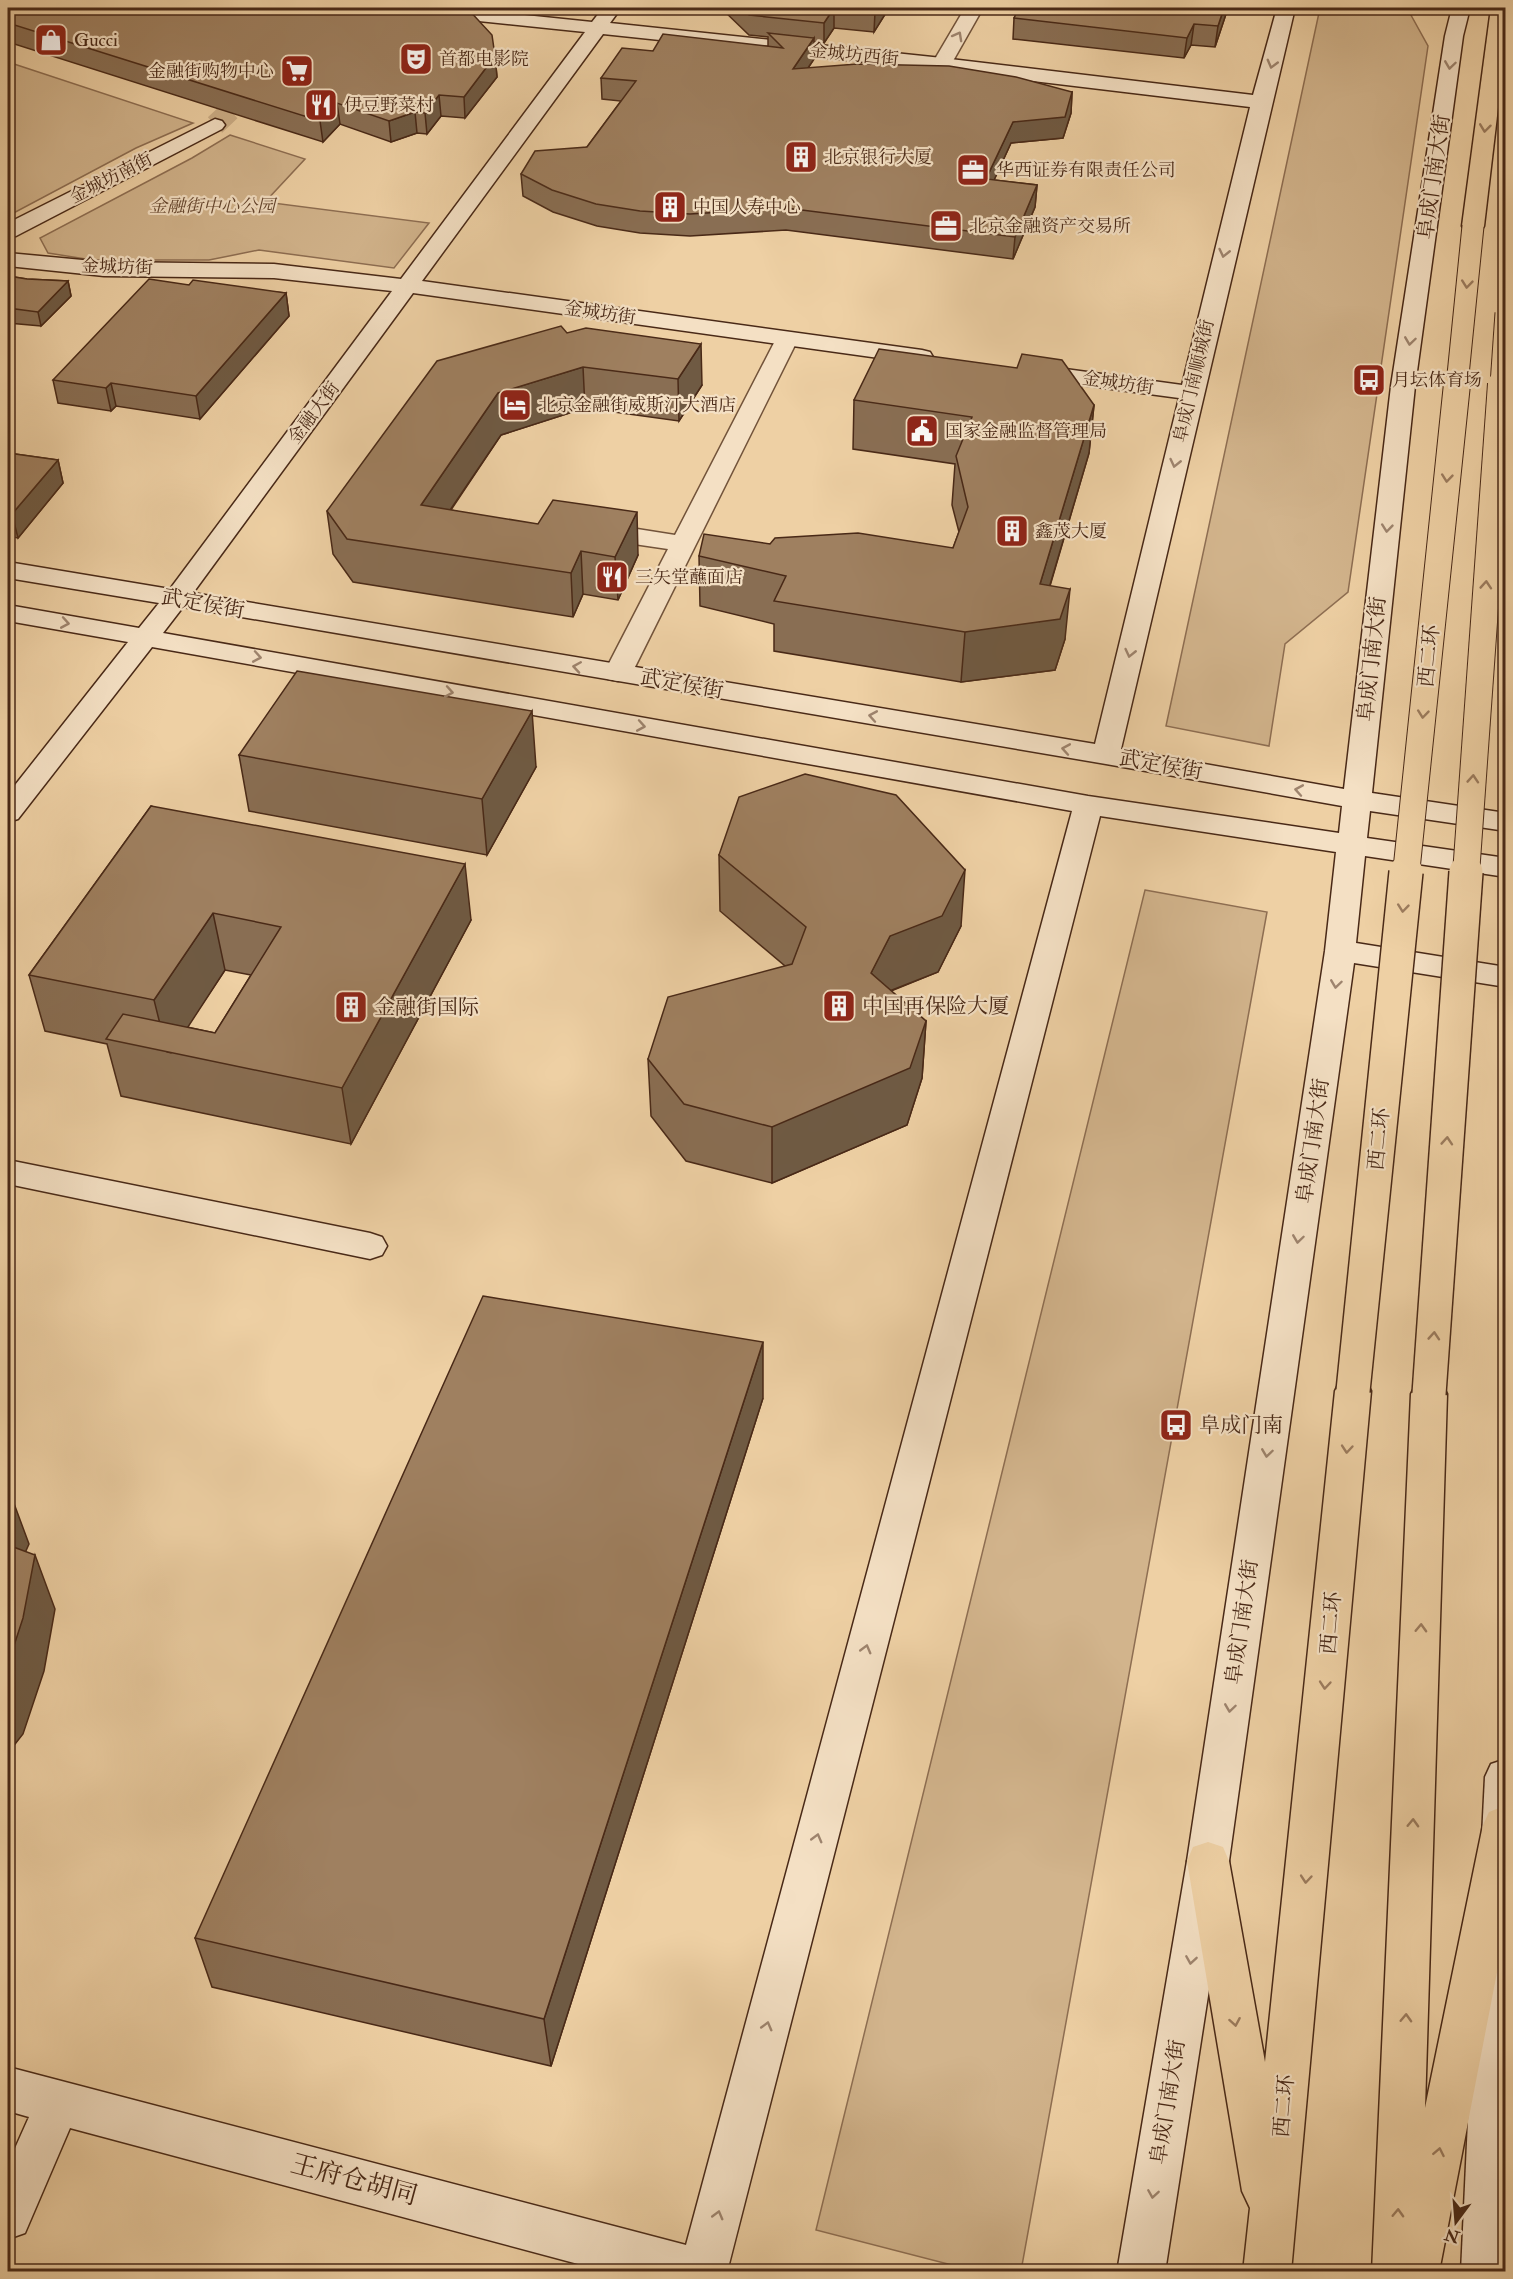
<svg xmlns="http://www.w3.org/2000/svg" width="1513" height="2279" font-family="'IM FELL Double Pica','Noto Serif SC',serif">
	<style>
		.green { fill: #d2b48c; stroke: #8e6e52; stroke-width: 1.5 }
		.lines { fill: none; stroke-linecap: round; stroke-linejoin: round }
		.secondary-tunnel { stroke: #cdaf88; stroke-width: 21; stroke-dasharray: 21 10; stroke-linecap: butt }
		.street-casing { stroke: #72533a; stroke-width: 3 }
		.secondary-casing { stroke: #492917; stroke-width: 3 }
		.highway-casing { stroke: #492917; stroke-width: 3 }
		.street { fill: #f4e0c4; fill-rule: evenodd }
		.secondary { fill: #f4e0c4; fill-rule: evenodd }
		.highway { fill: #eed0a4; fill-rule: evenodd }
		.highway-bridge-far2-casing { stroke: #492917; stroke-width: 23; stroke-linecap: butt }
		.highway-bridge-far1-casing { stroke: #492917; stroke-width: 28; stroke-linecap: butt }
		.highway-bridge-casing { stroke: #492917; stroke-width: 36; stroke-linecap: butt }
		.highway-bridge-far2 { stroke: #eed0a4; stroke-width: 21 }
		.highway-bridge-far1 { stroke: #eed0a4; stroke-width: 26 }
		.highway-bridge { stroke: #eed0a4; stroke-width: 33 }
		.wall { fill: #896e53; stroke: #492917; stroke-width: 1.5; fill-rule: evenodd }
		.shaded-wall { fill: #6f5a43; stroke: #492917; stroke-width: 1.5 }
		.building { fill: #9f8060; stroke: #492917; stroke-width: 1.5 }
		.oneway { stroke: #9e846e }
		.oneway2 { stroke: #9c7c5e }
		.labels { text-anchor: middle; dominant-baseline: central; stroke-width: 4.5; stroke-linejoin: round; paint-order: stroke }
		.far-poi-label { font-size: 18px; fill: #492917; stroke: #f4e0c4; text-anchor: start }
		.far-street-label { font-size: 18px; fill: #492917; stroke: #f4e0c4 }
		.far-park-label { font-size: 18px; font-style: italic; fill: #64452e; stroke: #f4e0c4 }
		.street-label { font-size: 21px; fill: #492917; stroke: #f4e0c4 }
		.poi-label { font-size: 21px; fill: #492917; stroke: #f4e0c4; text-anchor: start }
		.near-street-label { font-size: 26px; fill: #492917; stroke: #f4e0c4 }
	</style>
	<rect width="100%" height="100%" fill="#eed0a4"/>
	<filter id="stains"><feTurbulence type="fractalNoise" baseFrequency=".00333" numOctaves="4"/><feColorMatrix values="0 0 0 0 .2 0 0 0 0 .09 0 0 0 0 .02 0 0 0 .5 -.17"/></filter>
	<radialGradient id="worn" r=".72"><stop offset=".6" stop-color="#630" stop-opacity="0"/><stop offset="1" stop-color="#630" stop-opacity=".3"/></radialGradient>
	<g class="green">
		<polygon points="1320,8 1407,8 1428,46 1348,592 1285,644 1269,746 1166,726"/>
		<polygon points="8,62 193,123 136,148 8,216"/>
		<polygon points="230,135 305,159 265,202 429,223 394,268 259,250 209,260 92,260 48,253 40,238 192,158"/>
		<polygon points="1145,890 1267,912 1021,2271 975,2271 816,2230"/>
	</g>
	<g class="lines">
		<polyline class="secondary-tunnel" points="215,125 262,81"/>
		<g class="street-casing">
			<g id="street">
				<polygon points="965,8 983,8 949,68 935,68 932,64"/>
				<polygon points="787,332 795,334 798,339 632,673 628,679 618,681 608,679 604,673 668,549 593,538 584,535 580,530 584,525 593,522 675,535 776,339 779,334"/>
			</g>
		</g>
		<g class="secondary-casing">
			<g id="secondary">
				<path d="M402,8H459L592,22L603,8H621L610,23L942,58L1253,95L1277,8H1295L1121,749L1344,789L1391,386L1445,36L1452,8H1470L1463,36L1415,386L1372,793L1506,813V831L1370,811L1367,838L1506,858V877L1365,856L1356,943L1506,967V987L1354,963L1229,1861L1165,2272H1117L1187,1861L1325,951L1336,852L1100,816L727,2272H608L70,2128L25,2233L8,2239V2164L29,2117L8,2111V2067L686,2245L1072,811L152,647L18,819L8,822V794L128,642L8,621V605L139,628L159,603L8,578V562L170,589L392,291L274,278L104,276L8,266V253L104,262L274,264L401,279L585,32L411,14L404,12ZM603,34L942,70L1250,107L1182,385L1029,364L1021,366L1017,371L1021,376L1029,378L1179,398L1095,744L193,593L413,293L922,364L930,362L933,357L930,352L922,350L422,281ZM183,607L1106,764L1342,806L1339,833L1088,796L163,633Z"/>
				<polygon points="215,119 222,121 225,125 222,129 16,236 8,237 8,223"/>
				<polygon points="8,1160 370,1233 382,1237 387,1246 382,1255 370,1259 8,1184"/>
				<polygon points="1506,1759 1506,1874 1502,1875 1487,1870 1481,1856 1485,1777 1491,1764"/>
				<polygon points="1499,1906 1506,1908 1506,2272 1461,2272 1477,1926 1484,1912"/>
			</g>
		</g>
		<g class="highway-casing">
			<g id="highway">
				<polygon points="1491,8 1506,8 1506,40 1484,226 1481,231 1473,232 1465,231 1462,226"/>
				<polygon points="1353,1377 1366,1381 1371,1391 1291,2272 1243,2272 1250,2208 1242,2191 1187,1861 1193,1847 1208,1842 1223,1847 1229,1861 1265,2062 1335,1391 1340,1381"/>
				<polygon points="1429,1380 1442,1384 1447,1394 1425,2108 1483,1825 1489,1812 1504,1806 1506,1926 1439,2272 1372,2272 1411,1394 1416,1384"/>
			</g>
		</g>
		<use href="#street" class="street"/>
		<use href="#secondary" class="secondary"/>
		<use href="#highway" class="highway"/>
		<g class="highway-bridge-far2-casing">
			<g id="highway-bridge-far2">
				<polyline points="1457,385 1473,226"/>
				<polyline points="1501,385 1506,313"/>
			</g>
		</g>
		<g class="highway-bridge-far1-casing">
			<g id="highway-bridge-far1">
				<polyline points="1406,874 1457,384"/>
				<polyline points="1466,874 1501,384"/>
			</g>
		</g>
		<g class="highway-bridge-casing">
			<g id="highway-bridge">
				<polyline points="1353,1391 1406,872"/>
				<polyline points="1429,1394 1466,872"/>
			</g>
		</g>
		<use href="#highway-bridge-far2" class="highway-bridge-far2"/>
		<use href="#highway-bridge-far1" class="highway-bridge-far1"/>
		<use href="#highway-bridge" class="highway-bridge"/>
	</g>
	<g class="wall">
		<polygon points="8,8 495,56 497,77 465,118 441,116 427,134 417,133 391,142 340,124 323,142 8,42"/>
		<polygon points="721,8 889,8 874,32 834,28 824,43 814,42 814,59 808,68 1072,92 1071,113 1063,138 1011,143 994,180 1037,185 1035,207 1013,259 786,230 690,236 640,233 597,226 553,212 523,196 521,174 587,147 621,101 602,99 601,78 653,51 768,46 768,37 749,35"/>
		<polygon points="1228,8 1215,47 1191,45 1184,58 1013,39 1014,18"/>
		<polygon points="8,276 27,279 68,281 71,296 41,326 8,323"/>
		<polygon points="189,285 286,293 289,316 200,419 116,406 111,411 58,403 53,380"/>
		<polygon points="567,333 702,385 679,421 585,408 501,435 451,510 638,555 618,600 583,594 573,617 353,582 333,554 327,511"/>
		<polygon points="854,400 1094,405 1089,453 1050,586 1065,639 1055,670 961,682 774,651 774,624 700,606 699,556 770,544 953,548 959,532 952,505 955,464 853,449"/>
		<polygon points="8,453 58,460 63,483 18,538 8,536"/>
		<polygon points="239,755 536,767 487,855 249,811"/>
		<path d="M151,806L471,920L351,1144L121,1096L107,1044L45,1031L29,975ZM225,970L251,975L215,1033L187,1027Z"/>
		<polygon points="719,855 961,926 938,972 891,991 926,1021 922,1078 907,1125 772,1183 686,1161 651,1116 648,1059 785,966 720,911"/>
		<polygon points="763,1398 551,2066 212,1987 195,1938"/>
	</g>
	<g class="shaded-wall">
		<polygon points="834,8 834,28 824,43 824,23"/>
		<polygon points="877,8 889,8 874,32 875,12"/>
		<polygon points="1224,8 1228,8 1215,47 1218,26"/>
		<polygon points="1194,24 1191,45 1184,58 1187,38"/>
		<polygon points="814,38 814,59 793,90 793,69"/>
		<polygon points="495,56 497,77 465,118 464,97"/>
		<polygon points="1072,92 1071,113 1063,138 1011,143 985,200 986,179 1013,122"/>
		<polygon points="439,95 441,116 427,134 425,113"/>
		<polygon points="337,103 340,124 323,142 320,121"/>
		<polygon points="415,112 417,133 391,142 389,121"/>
		<polygon points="1037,185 1035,207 1013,259 1015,237"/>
		<polygon points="68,281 71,296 41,326 38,312"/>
		<polygon points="286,293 289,316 200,419 196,396"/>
		<polygon points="701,344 702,385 679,421 678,379"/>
		<polygon points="583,367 585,408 501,435 425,547 421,505 498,393"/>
		<polygon points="111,383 116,406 111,411 106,388"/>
		<polygon points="1094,405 1089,453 1039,622 1070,589 1065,639 1055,670 961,682 965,632 1040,584"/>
		<polygon points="58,460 63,483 18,538 12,514"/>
		<polygon points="637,512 638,555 618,600 615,557"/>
		<polygon points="581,551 583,594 573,617 571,573"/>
		<polygon points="532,711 536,767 487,855 482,799"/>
		<polygon points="465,864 471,920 351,1144 342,1088"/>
		<polygon points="965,870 961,926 938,972 887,992 871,973 890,936"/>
		<polygon points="213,913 225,970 171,1053 167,1052 154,1000"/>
		<polygon points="926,1021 922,1078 907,1125 772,1183 772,1127"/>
		<polygon points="763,1342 763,1398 551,2066 544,2019"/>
		<polygon points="9,1490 29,1544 8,1591 8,1493"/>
		<polygon points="35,1555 55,1609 44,1671 23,1734 8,1753 8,1664"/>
	</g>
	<g class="building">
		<polygon points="8,8 388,8 440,13 445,8 467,8 492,35 495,56 464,97 439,95 425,113 415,112 389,121 337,103 320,121 8,23"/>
		<polygon points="742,8 834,8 824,23 749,15"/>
		<polygon points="837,8 877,8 875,12"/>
		<polygon points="1019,8 1224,8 1218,26 1194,24 1187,38 1014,18"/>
		<polygon points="768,33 814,38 793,69 857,64 949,66 1016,77 1072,92 1065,117 1013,122 986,179 1037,185 1015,237 786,208 690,214 640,211 596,204 552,190 521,174 535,151 587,147 636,81 601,78 622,48 653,51 663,34 783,48"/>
		<polygon points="8,276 27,279 68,281 38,312 8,308"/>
		<polygon points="149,279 189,285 193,280 286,293 196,396 111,383 106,388 53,380"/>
		<polygon points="561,326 567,333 586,328 701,344 678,379 583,367 498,393 421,505 538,524 553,500 637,512 615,557 581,551 571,573 347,539 327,511 437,361"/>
		<polygon points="879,349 1017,368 1022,354 1062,360 1094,405 1040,584 1070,589 1060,619 965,632 774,601 786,576 699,556 704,534 770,544 775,538 858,533 953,548 968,507 956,456 972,417 854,400"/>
		<polygon points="8,453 58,460 12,514 8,514"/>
		<polygon points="297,671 532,711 482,799 239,755"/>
		<polygon points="805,774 896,795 965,870 942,916 890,936 871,973 926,1021 910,1068 772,1127 684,1104 648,1059 668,997 792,964 806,927 719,855 739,797"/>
		<polygon points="151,806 465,864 342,1088 106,1039 123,1014 215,1033 281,927 213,913 154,1000 29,975"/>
		<polygon points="483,1296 763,1342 544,2019 195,1938"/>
		<polygon points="8,1545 35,1555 23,1618 8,1664"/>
	</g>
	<defs><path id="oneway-chevron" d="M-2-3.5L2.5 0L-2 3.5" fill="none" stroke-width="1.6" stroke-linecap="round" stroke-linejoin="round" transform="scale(1.5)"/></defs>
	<g class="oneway">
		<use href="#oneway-chevron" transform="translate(958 36) rotate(-61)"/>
		<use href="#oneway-chevron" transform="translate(1272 64) rotate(105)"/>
		<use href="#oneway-chevron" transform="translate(1450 65) rotate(98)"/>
		<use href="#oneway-chevron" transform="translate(1224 253) rotate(103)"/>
		<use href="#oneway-chevron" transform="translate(1410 341) rotate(98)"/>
		<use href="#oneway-chevron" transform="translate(1175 463) rotate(103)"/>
		<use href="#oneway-chevron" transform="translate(1387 528) rotate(96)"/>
		<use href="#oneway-chevron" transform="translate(65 623) rotate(10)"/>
		<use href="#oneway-chevron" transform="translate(1130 653) rotate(103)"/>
		<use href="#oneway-chevron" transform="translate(257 657) rotate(10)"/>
		<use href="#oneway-chevron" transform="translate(577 667) rotate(-171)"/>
		<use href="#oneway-chevron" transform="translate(449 692) rotate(10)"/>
		<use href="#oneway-chevron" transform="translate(873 716) rotate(-170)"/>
		<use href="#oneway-chevron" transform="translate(641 726) rotate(10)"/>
		<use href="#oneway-chevron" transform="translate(1066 749) rotate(-170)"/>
		<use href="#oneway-chevron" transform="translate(1299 790) rotate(-170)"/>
		<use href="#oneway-chevron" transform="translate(1336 984) rotate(98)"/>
		<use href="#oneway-chevron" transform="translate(1298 1239) rotate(98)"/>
		<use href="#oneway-chevron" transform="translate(1267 1453) rotate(98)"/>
		<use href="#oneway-chevron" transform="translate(866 1649) rotate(-75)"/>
		<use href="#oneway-chevron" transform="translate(1230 1708) rotate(98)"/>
		<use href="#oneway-chevron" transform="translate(817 1838) rotate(-75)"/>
		<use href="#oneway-chevron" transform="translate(1191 1960) rotate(99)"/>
		<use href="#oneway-chevron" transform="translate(767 2026) rotate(-75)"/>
		<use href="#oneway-chevron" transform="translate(1153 2194) rotate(99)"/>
		<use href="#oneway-chevron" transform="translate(718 2215) rotate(-75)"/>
	</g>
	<g class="oneway2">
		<use href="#oneway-chevron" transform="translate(1485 128) rotate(97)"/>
		<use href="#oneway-chevron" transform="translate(1467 284) rotate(96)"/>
		<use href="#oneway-chevron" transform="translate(1447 478) rotate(96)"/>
		<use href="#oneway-chevron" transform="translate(1486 585) rotate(-86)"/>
		<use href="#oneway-chevron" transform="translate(1423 714) rotate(96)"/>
		<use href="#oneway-chevron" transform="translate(1473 779) rotate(-86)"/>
		<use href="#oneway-chevron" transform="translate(1403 908) rotate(96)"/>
		<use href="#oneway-chevron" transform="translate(1447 1141) rotate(-86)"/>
		<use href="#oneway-chevron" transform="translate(1434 1336) rotate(-86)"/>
		<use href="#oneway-chevron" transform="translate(1347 1449) rotate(95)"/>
		<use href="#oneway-chevron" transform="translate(1421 1628) rotate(-88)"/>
		<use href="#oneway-chevron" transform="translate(1325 1685) rotate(95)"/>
		<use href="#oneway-chevron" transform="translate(1413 1823) rotate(-88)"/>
		<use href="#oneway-chevron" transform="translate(1306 1879) rotate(95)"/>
		<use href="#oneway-chevron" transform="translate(1406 2018) rotate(-88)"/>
		<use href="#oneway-chevron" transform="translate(1235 2022) rotate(80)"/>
		<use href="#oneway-chevron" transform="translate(1439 2152) rotate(-79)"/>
		<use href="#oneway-chevron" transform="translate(1398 2213) rotate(-88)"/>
	</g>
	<defs>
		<g id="shop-square" transform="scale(1.725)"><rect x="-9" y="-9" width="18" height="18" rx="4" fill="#8f2418" stroke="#f4e0c4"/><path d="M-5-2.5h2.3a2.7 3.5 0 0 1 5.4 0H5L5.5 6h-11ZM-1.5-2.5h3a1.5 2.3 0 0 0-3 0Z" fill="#fff"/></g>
		<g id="theatre-square" transform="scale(1.725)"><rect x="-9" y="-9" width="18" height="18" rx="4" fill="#8f2418" stroke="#f4e0c4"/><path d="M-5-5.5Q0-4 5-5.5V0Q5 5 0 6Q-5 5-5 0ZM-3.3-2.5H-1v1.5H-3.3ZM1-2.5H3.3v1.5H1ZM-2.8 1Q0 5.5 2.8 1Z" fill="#fff"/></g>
		<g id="supermarket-square" transform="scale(1.725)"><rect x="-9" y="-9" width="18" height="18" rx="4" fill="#8f2418" stroke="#f4e0c4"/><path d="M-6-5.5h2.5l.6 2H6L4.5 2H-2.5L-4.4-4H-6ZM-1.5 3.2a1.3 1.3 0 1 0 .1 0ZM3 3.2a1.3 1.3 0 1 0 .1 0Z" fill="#fff"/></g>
		<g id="restaurant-square" transform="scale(1.725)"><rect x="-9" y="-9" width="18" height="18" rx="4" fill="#8f2418" stroke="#f4e0c4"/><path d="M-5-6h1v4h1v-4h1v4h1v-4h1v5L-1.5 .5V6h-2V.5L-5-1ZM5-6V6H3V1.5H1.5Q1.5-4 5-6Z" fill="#fff"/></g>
		<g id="building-square" transform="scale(1.725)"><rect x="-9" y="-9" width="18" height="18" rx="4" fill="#8f2418" stroke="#f4e0c4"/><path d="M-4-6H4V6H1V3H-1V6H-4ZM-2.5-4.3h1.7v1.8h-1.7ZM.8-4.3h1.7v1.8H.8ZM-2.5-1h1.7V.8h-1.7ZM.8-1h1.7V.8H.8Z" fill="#fff"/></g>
		<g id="office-square" transform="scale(1.725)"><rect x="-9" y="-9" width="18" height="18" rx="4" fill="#8f2418" stroke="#f4e0c4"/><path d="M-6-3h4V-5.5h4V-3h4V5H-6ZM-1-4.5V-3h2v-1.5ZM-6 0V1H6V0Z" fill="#fff"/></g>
		<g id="bus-square" transform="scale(1.725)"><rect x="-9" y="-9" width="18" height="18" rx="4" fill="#8f2418" stroke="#f4e0c4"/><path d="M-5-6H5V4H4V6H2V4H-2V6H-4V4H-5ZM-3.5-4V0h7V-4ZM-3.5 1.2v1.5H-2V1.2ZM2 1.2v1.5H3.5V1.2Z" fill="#fff"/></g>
		<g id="hotel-square" transform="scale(1.725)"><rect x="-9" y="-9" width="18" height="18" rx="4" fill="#8f2418" stroke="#f4e0c4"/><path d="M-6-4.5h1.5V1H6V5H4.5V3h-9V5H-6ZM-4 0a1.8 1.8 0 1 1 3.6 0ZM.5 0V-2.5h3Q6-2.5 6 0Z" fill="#fff"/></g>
		<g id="civic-square" transform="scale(1.725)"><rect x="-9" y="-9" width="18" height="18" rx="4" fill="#8f2418" stroke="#f4e0c4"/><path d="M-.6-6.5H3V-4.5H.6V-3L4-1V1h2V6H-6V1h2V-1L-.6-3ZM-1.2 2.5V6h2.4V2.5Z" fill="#fff"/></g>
	</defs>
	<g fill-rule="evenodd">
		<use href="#shop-square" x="51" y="40"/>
		<use href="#theatre-square" x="416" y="59"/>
		<use href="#supermarket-square" x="297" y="71"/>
		<use href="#restaurant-square" x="321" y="105"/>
		<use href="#building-square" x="801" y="157"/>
		<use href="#office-square" x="973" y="170"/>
		<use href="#building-square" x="670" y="207"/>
		<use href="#office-square" x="946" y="226"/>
		<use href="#bus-square" x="1369" y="380"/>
		<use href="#hotel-square" x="515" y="405"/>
		<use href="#civic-square" x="922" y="431"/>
		<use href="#building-square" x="1012" y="531"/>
		<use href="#restaurant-square" x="612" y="577"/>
		<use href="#building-square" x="839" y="1006"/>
		<use href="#building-square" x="351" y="1007"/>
		<use href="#bus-square" x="1176" y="1425"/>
	</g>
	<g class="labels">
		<g class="far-poi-label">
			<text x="74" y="40">Gucci</text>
			<text x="439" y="59">首都电影院</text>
			<text x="274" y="71" text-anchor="end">金融街购物中心</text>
			<text x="344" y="105">伊豆野菜村</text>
			<text x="824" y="157">北京银行大厦</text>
			<text x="996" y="170">华西证券有限责任公司</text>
			<text x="693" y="207">中国人寿中心</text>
			<text x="969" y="226">北京金融资产交易所</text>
			<text x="1392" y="380">月坛体育场</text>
			<text x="538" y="405">北京金融街威斯汀大酒店</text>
			<text x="945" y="431">国家金融监督管理局</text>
			<text x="1035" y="531">鑫茂大厦</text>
			<text x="635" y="577">三矢堂蘸面店</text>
		</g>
		<g class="far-street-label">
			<text transform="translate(854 55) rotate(6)">金城坊西街</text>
			<text transform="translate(111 178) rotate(-27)">金城坊南街</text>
			<text transform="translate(117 267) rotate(2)">金城坊街</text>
			<text transform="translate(600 313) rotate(8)">金城坊街</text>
			<text transform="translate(1194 381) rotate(-77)">阜成门南顺城街</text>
			<text transform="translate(1118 383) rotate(8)">金城坊街</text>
			<text transform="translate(314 413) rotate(-53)">金融大街</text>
		</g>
		<g class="far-park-label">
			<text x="212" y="206">金融街中心公园</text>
		</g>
		<g class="street-label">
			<text transform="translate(1434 177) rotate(-82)">阜成门南大街</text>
			<text transform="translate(203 604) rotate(10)">武定侯街</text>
			<text transform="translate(1429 656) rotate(-84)">西二环</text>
			<text transform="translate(1372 659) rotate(-84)">阜成门南大街</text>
			<text transform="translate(682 684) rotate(10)">武定侯街</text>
			<text transform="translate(1161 765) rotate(10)">武定侯街</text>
			<text transform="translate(1379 1139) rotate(-84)">西二环</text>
			<text transform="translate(1313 1141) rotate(-82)">阜成门南大街</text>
			<text transform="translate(1242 1622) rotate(-82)">阜成门南大街</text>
			<text transform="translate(1331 1623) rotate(-85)">西二环</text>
			<text transform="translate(1168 2102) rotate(-81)">阜成门南大街</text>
			<text transform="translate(1284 2106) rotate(-85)">西二环</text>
		</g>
		<g class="poi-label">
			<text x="862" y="1006">中国再保险大厦</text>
			<text x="374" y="1007">金融街国际</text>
			<text x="1199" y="1425">阜成门南</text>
		</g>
		<g class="near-street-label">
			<text transform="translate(354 2180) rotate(15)">王府仓胡同</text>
		</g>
	</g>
	<rect width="1513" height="2279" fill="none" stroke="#eed0a4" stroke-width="30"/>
	<rect x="9" y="9" width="1495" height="2261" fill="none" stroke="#492917" stroke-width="3"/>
	<rect x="15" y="15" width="1483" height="2249" fill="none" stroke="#492917" stroke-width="1.5"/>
	<g transform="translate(1456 2222) rotate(196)" stroke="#f4e0c4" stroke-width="4.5" paint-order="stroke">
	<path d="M0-4.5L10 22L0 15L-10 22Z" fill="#492917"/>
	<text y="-9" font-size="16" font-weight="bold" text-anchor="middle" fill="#492917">N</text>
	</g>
	<rect width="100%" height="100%" filter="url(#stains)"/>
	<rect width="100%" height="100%" fill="url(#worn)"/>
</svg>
